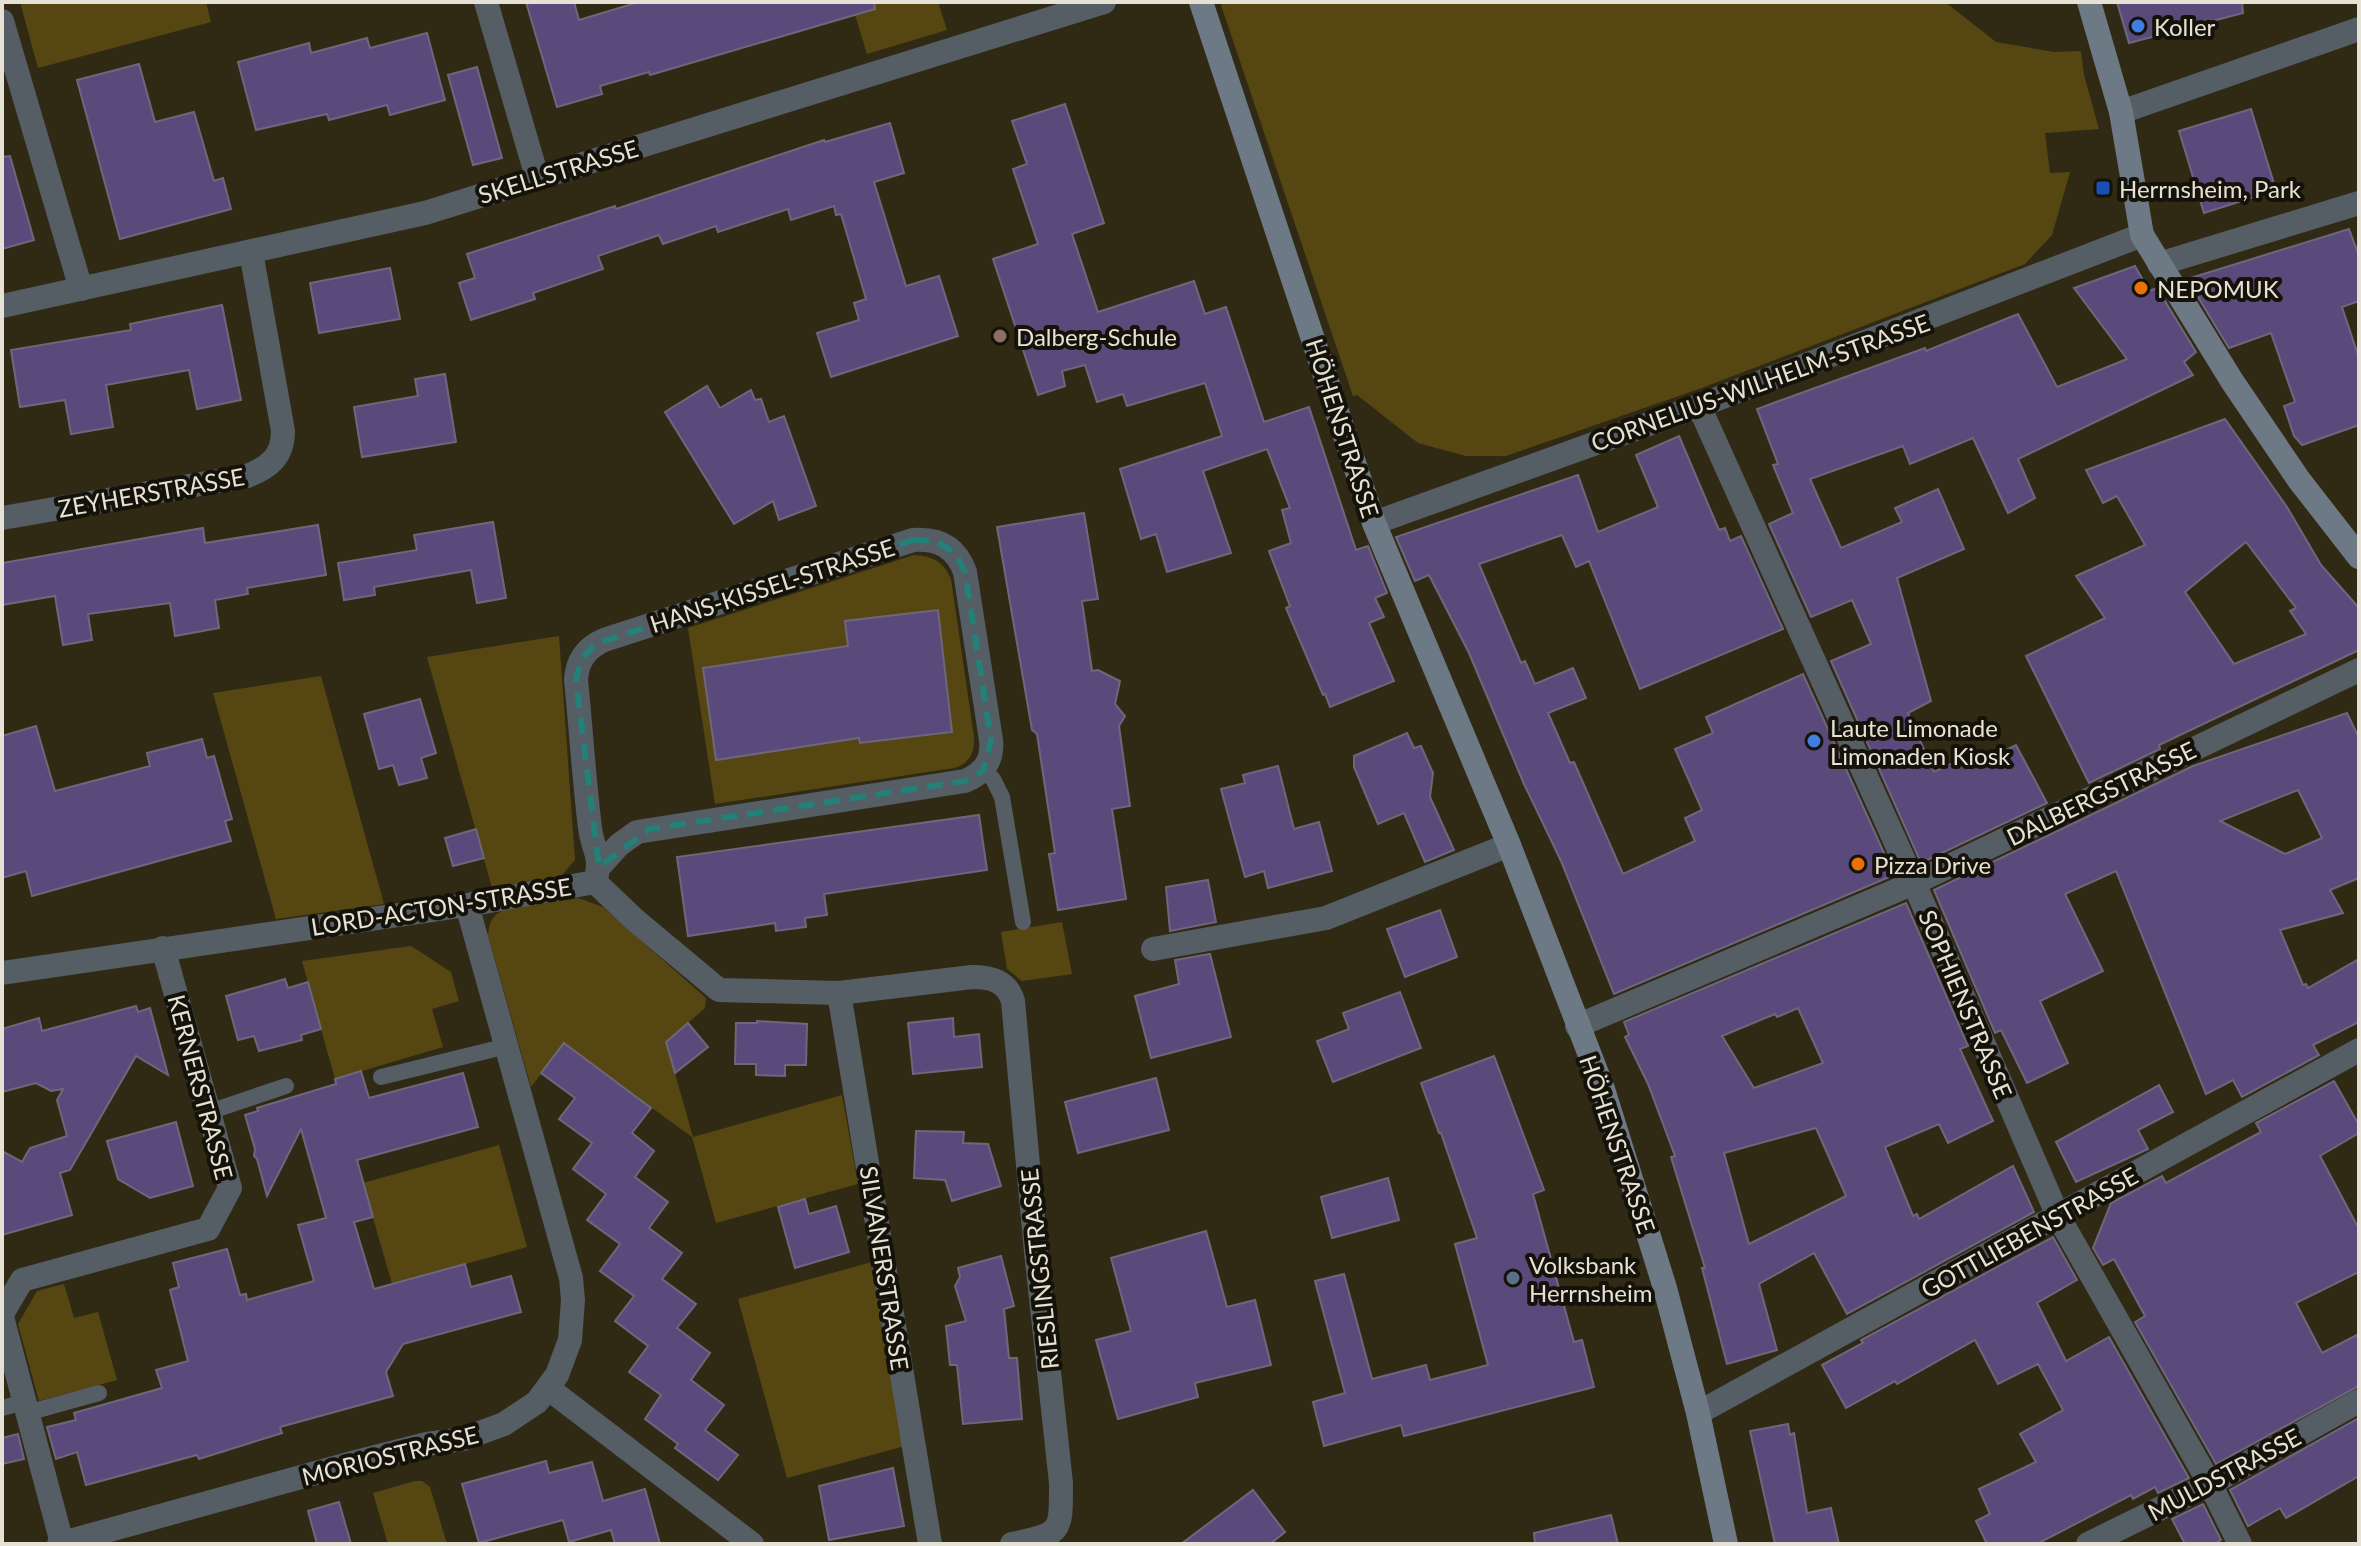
<svg xmlns="http://www.w3.org/2000/svg" width="2361" height="1546" font-family="Lato,sans-serif">
	<style>
		.green { fill: #564712 }
		.building { fill: #5a4a7b; stroke: #6d677c; stroke-width: 2; fill-rule: evenodd }
		.lines { fill: none; stroke-linecap: round; stroke-linejoin: round }
		.lane { stroke: #555d65; stroke-width: 16 }
		.street { stroke: #555d65; stroke-width: 24 }
		.secondary { stroke: #6d7a86; stroke-width: 24 }
		.marked { fill: none; stroke: #248178; stroke-width: 6; stroke-dasharray: 16 10; stroke-linejoin: round }
		.shop-dot { fill: #3f7fe0; stroke: #15120a; stroke-width: 3 }
		.transit-dot { fill: #1a4fb4; stroke: #15120a; stroke-width: 3 }
		.food-dot { fill: #e8710a; stroke: #15120a; stroke-width: 3 }
		.education-dot { fill: #8d6e63; stroke: #15120a; stroke-width: 3 }
		.service-dot { fill: #5c6f8a; stroke: #15120a; stroke-width: 3 }
		.labels { text-anchor: middle; dominant-baseline: central; stroke-width: 8; stroke-linejoin: round; paint-order: stroke }
		.poi-label { font-size: 24px; fill: #e5e1d5; stroke: #15120a; text-anchor: start }
		.street-label { font-size: 24px; fill: #e5e1d5; stroke: #15120a }
	</style>
	<rect width="100%" height="100%" fill="#302a15"/>
	<g class="green">
		<polygon points="20,2 206,2 211,22 38,68"/>
		<polygon points="851,2 938,2 947,30 867,54"/>
		<polygon points="1220,2 1945,2 1996,42 2054,52 2081,51 2084,75 2099,129 2045,133 2050,173 2070,172 2052,235 2025,264 1699,389 1506,456 1466,456 1418,443 1357,395 1353,396"/>
		<path d="M914,555C932,556 944,562 951,579L974,737C975,753 969,764 954,768L715,804L688,628Z"/>
		<polygon points="559,636 575,860 560,877 492,888 427,657"/>
		<polygon points="321,676 384,904 276,919 213,693"/>
		<path d="M578,898L603,907L706,998L705,1008L666,1042L693,1137L842,1095L858,1184L716,1223L692,1137L564,1044L531,1087L488,935C489,921 494,913 507,909Z"/>
		<polygon points="1062,922 1072,974 1022,981 1007,969 1001,932"/>
		<polygon points="411,946 451,972 459,1001 432,1009 443,1047 335,1079 302,961"/>
		<polygon points="499,1145 527,1247 392,1284 363,1183"/>
		<polygon points="872,1262 905,1446 787,1478 738,1299"/>
		<polygon points="64,1284 74,1318 98,1312 117,1380 39,1401 18,1324 37,1291"/>
		<polygon points="415,1481 422,1481 430,1487 447,1544 388,1544 373,1493"/>
	</g>
	<g class="building">
		<polygon points="526,2 574,2 579,20 639,2 874,2 875,9 650,75 649,72 600,86 602,94 557,107"/>
		<polygon points="2117,2 2242,2 2243,13 2129,43"/>
		<polygon points="427,33 445,100 390,115 387,105 329,120 327,114 256,130 238,62 309,43 311,53 367,38 370,48"/>
		<polygon points="139,64 155,122 194,112 214,181 223,178 231,209 120,239 77,80"/>
		<polygon points="477,67 502,158 473,165 448,75"/>
		<polygon points="1065,104 1104,223 1072,234 1098,312 1194,281 1205,314 1226,307 1264,422 1309,407 1356,550 1368,546 1387,593 1375,598 1384,617 1369,623 1394,681 1330,707 1325,694 1323,695 1286,608 1290,606 1269,551 1291,543 1282,510 1290,508 1267,449 1203,471 1231,553 1167,572 1156,534 1141,539 1120,469 1222,436 1205,383 1127,406 1123,394 1097,402 1085,365 1062,371 1065,386 1038,395 993,259 1038,244 1013,169 1027,164 1012,121"/>
		<polygon points="2251,109 2276,190 2204,213 2179,131"/>
		<polygon points="890,123 904,173 874,182 906,286 939,276 958,336 831,377 817,333 859,320 854,303 866,299 841,214 836,215 834,206 791,220 788,209 718,232 716,226 663,244 659,235 598,256 603,269 533,293 535,299 471,320 459,283 475,278 467,254 615,206 616,209 824,140 825,142"/>
		<polygon points="10,156 34,240 2,249 2,157"/>
		<polygon points="2349,229 2359,256 2359,301 2342,307 2359,358 2359,425 2302,445 2294,436 2284,406 2295,402 2271,333 2229,348 2187,279"/>
		<polygon points="2135,266 2149,291 2157,288 2196,352 2184,362 2193,375 2018,459 2035,498 2008,513 1973,438 1910,464 1903,446 1810,479 1841,548 1902,522 1895,508 1938,489 1964,549 1897,578 1931,701 1908,713 1934,772 1961,759 1969,768 2016,745 2047,803 1921,863 1831,661 1871,644 1852,600 1811,617 1769,524 1793,513 1773,465 1778,464 1757,409 1925,348 1926,351 2018,314 2057,387 2080,378 2127,359 2074,288"/>
		<polygon points="390,268 400,319 319,333 310,283"/>
		<polygon points="222,305 241,400 197,409 189,370 106,385 113,427 71,434 65,400 20,407 11,350 131,330 130,324"/>
		<polygon points="445,374 456,442 362,457 354,407 418,396 415,379"/>
		<polygon points="707,386 720,408 751,390 755,400 761,399 769,422 784,416 816,506 779,520 773,501 734,524 665,412"/>
		<path d="M2225,419L2287,507L2321,565L2359,608V650L2159,745L2160,749L2089,783L2026,656L2105,618L2076,576L2145,545L2117,496L2103,503L2086,470ZM2246,542L2296,608L2290,611L2306,634L2234,664L2185,592Z"/>
		<polygon points="1679,436 1719,530 1725,528 1730,541 1741,536 1783,629 1640,689 1589,561 1576,567 1562,535 1479,564 1521,663 1525,661 1535,684 1573,668 1586,698 1548,713 1570,763 1574,762 1623,874 1695,841 1685,818 1702,810 1675,749 1713,733 1706,717 1803,674 1894,875 1614,994 1561,861 1524,784 1469,653 1429,575 1415,581 1396,537 1578,475 1598,532 1658,507 1636,455"/>
		<polygon points="1084,513 1098,599 1082,601 1092,671 1098,670 1120,681 1115,704 1125,716 1119,726 1130,806 1112,809 1126,899 1058,910 1049,854 1055,853 1037,734 1032,730 997,527"/>
		<polygon points="493,522 506,598 477,603 471,570 374,587 375,595 344,600 338,563 417,550 414,535"/>
		<polygon points="318,525 326,575 247,588 248,594 215,600 219,628 175,636 170,603 88,614 92,640 63,645 55,596 2,605 2,563 203,528 205,543"/>
		<polygon points="938,610 952,732 860,743 859,738 716,760 703,668 848,646 845,621"/>
		<polygon points="420,699 436,753 421,758 427,778 399,785 393,765 379,769 364,714"/>
		<path d="M2347,713L2359,738V878L2330,890L2343,913L2280,930L2303,985L2306,984L2308,988L2359,959V1022L2313,1045L2319,1055L2242,1097L2233,1080L2206,1094L2116,871L2065,894L2103,971L2040,1001L2068,1063L2027,1083L2001,1030L1995,1033L1934,890L2193,766ZM2298,790L2322,838L2285,854L2220,821Z"/>
		<polygon points="36,726 55,791 150,766 147,753 202,739 207,758 214,756 225,795 232,819 225,821 231,841 32,896 26,871 2,878 2,736"/>
		<polygon points="1407,733 1414,748 1421,746 1433,773 1430,797 1454,850 1425,862 1404,813 1378,824 1354,767 1354,756"/>
		<polygon points="1278,766 1294,829 1319,822 1332,871 1268,888 1264,871 1245,877 1221,789 1245,783 1243,775"/>
		<polygon points="979,815 987,870 824,894 827,915 805,918 806,927 776,931 775,923 688,936 677,857"/>
		<polygon points="476,829 484,858 453,866 445,838"/>
		<polygon points="1208,880 1216,922 1170,931 1166,887"/>
		<path d="M1906,903L1968,1046L1960,1049L1993,1121L1948,1143L1939,1124L1885,1147L1913,1216L1917,1214L1919,1219L2013,1166L2034,1212L1847,1314L1814,1253L1759,1284L1777,1350L1727,1364L1702,1268H1705L1671,1157L1675,1156L1648,1084L1625,1037L1629,1035L1624,1022ZM1798,1008L1823,1063L1754,1088L1722,1036L1775,1014L1777,1017ZM1816,1128L1846,1196L1749,1244L1724,1153Z"/>
		<polygon points="1440,910 1457,957 1405,977 1387,929"/>
		<polygon points="1210,954 1231,1037 1151,1058 1135,996 1179,984 1175,960"/>
		<polygon points="285,979 288,988 308,982 321,1029 301,1035 302,1040 259,1051 254,1036 238,1040 226,996"/>
		<polygon points="1400,992 1421,1048 1333,1082 1317,1041 1349,1029 1343,1013"/>
		<polygon points="136,1006 138,1012 150,1008 168,1075 136,1056 70,1170 60,1173 72,1215 2,1235 2,1151 22,1162 30,1148 67,1136 57,1100 63,1089 51,1091 36,1083 2,1092 2,1029 39,1018 42,1031"/>
		<polygon points="953,1018 954,1037 979,1034 982,1067 913,1074 908,1023"/>
		<polygon points="757,1021 807,1024 806,1065 785,1065 785,1076 756,1075 756,1064 735,1064 736,1023 757,1023"/>
		<polygon points="688,1023 708,1047 675,1073 666,1042"/>
		<polygon points="564,1043 651,1108 632,1133 654,1151 635,1177 668,1202 649,1228 682,1253 662,1279 696,1304 677,1328 710,1353 691,1380 724,1405 705,1430 738,1455 718,1480 675,1448 678,1444 645,1419 661,1395 629,1372 648,1346 615,1321 634,1296 600,1271 620,1244 587,1220 606,1194 573,1169 592,1143 559,1119 575,1098 541,1073"/>
		<polygon points="1494,1056 1544,1190 1533,1194 1574,1342 1582,1340 1594,1387 1404,1436 1401,1425 1324,1446 1313,1402 1345,1393 1315,1281 1344,1274 1372,1379 1426,1365 1430,1380 1488,1365 1455,1244 1477,1238 1441,1133 1439,1133 1421,1083"/>
		<polygon points="361,1071 369,1098 463,1073 478,1127 357,1160 373,1217 354,1222 374,1289 465,1264 471,1287 511,1276 521,1312 403,1344 386,1372 393,1396 280,1427 282,1433 199,1459 197,1455 86,1485 77,1452 56,1459 47,1427 76,1420 74,1413 162,1388 156,1370 188,1361 170,1290 179,1287 173,1263 227,1249 240,1295 246,1294 247,1300 314,1281 298,1225 326,1218 301,1129 267,1196 257,1159 254,1156 255,1149 245,1115 258,1111 257,1108 336,1084 335,1079"/>
		<polygon points="1156,1078 1169,1130 1078,1153 1065,1102"/>
		<polygon points="2334,1081 2359,1125 2359,1133 2320,1156 2359,1229 2359,1272 2296,1303 2322,1353 2359,1334 2359,1386 2216,1464 2135,1322 2145,1316 2114,1259 2103,1265 2093,1248 2111,1203 2162,1176 2166,1183 2261,1132 2256,1123"/>
		<polygon points="2159,1085 2173,1112 2138,1130 2148,1149 2076,1182 2056,1142"/>
		<polygon points="176,1122 193,1186 150,1198 118,1179 107,1141"/>
		<polygon points="916,1131 964,1132 963,1143 988,1144 1001,1186 952,1201 945,1180 914,1178"/>
		<polygon points="1388,1178 1399,1220 1332,1238 1321,1197"/>
		<polygon points="805,1199 809,1214 836,1206 849,1252 795,1268 778,1207"/>
		<polygon points="1206,1231 1227,1307 1255,1300 1271,1365 1195,1383 1198,1397 1118,1419 1096,1340 1131,1331 1111,1258"/>
		<polygon points="2053,1237 2077,1280 2037,1303 2066,1361 2109,1337 2189,1478 2158,1493 2155,1487 2133,1499 2131,1495 2037,1544 1987,1544 1976,1521 1990,1514 1979,1489 2036,1462 2020,1434 2063,1410 2038,1364 1998,1384 1975,1340 1897,1384 1895,1381 1846,1408 1822,1365 1863,1343 1861,1340"/>
		<polygon points="1001,1256 1014,1306 1004,1309 1009,1358 1017,1358 1022,1419 963,1424 957,1365 950,1365 946,1326 966,1321 955,1286 960,1277 958,1268"/>
		<polygon points="2359,1418 2359,1476 2286,1518 2280,1508 2248,1526 2230,1490"/>
		<polygon points="1788,1424 1790,1435 1794,1433 1807,1513 1831,1508 1839,1544 1775,1544 1750,1431"/>
		<polygon points="18,1434 24,1459 2,1464 2,1438"/>
		<polygon points="546,1461 549,1473 592,1462 603,1501 645,1489 660,1544 615,1544 611,1530 569,1542 563,1520 479,1543 462,1484"/>
		<polygon points="893,1468 904,1526 829,1540 819,1486"/>
		<polygon points="1253,1490 1285,1532 1270,1544 1181,1544"/>
		<polygon points="339,1502 351,1544 317,1544 308,1511"/>
		<polygon points="2203,1504 2221,1540 2215,1544 2185,1544 2172,1519"/>
		<polygon points="1611,1515 1618,1544 1535,1544 1534,1533"/>
	</g>
	<g class="lines">
		<g class="lane">
			<polyline points="983,771 993,779 1002,797 1023,922"/>
			<polyline points="381,1077 507,1046"/>
			<polyline points="209,1112 286,1086"/>
			<polyline points="2,1408 25,1402"/>
			<polyline points="27,1413 99,1393"/>
		</g>
		<g class="street">
			<polyline points="486,2 537,177"/>
			<polyline points="2,21 81,289"/>
			<polyline points="2121,112 2359,29"/>
			<polyline points="2159,264 2359,203"/>
			<polyline points="2,306 425,213 1104,2"/>
			<polyline points="1699,406 1914,883 2058,1216 2210,1484 2240,1544"/>
			<path d="M2,518L247,476C270,467 283,456 283,431L251,252"/>
			<polyline points="1374,523 1699,406 2142,235"/>
			<path d="M595,882C603,857 593,851 590,828C584,779 581,729 576,680C577,661 586,648 604,640L913,540C938,538 956,547 965,572L991,740C993,761 984,773 965,781L637,832L619,845L599,867"/>
			<polyline points="1153,949 1326,918 1509,845"/>
			<path d="M2,973L467,905L595,882L635,920L719,990L839,993L972,977C991,977 1007,981 1013,1001L1036,1252L1061,1483C1061,1534 1062,1533 1012,1544"/>
			<polyline points="839,993 930,1544"/>
			<polyline points="1577,1026 1914,883 2359,670"/>
			<polyline points="2,1314 22,1280 208,1229 230,1188 163,948"/>
			<polyline points="2,1317 62,1543"/>
			<polyline points="549,1389 752,1544"/>
			<polyline points="1698,1413 2359,1050"/>
			<polyline points="59,1544 348,1464 427,1444 463,1439 504,1424 537,1402 557,1375 570,1340 573,1300 571,1278 467,905"/>
			<polyline points="2088,1544 2210,1484 2359,1401"/>
		</g>
		<g class="secondary">
			<polyline points="1201,2 1374,523 1509,845 1603,1089 1665,1288 1698,1413 1726,1544"/>
			<polyline points="2089,2 2121,112 2142,235 2232,381 2299,480 2359,557"/>
		</g>
	</g>
	<path class="marked" d="M913,540L936,541L955,553L965,572L991,740L983,771L965,781L650,829L599,867L576,680L581,660L595,644Z"/>
	<g class="shop-dot">
		<circle cx="2138" cy="26" r="8"/>
		<circle cx="1814" cy="741" r="8"/>
	</g>
	<rect class="transit-dot" x="2095" y="180" width="16" height="16" rx="4"/>
	<g class="food-dot">
		<circle cx="2141" cy="288" r="8"/>
		<circle cx="1858" cy="864" r="8"/>
	</g>
	<circle class="education-dot" cx="1000" cy="336" r="8"/>
	<circle class="service-dot" cx="1513" cy="1278" r="8"/>
	<g class="labels">
		<g class="poi-label">
			<text x="2154" y="26">Koller</text>
			<text x="2119" y="188">Herrnsheim, Park</text>
			<text x="2157" y="288">NEPOMUK</text>
			<text x="1016" y="336">Dalberg-Schule</text>
			<text x="1830" y="727">Laute Limonade<tspan x="1830" dy="28">Limonaden Kiosk</tspan></text>
			<text x="1874" y="864">Pizza Drive</text>
			<text x="1529" y="1264">Volksbank<tspan x="1529" dy="28">Herrnsheim</tspan></text>
		</g>
		<g class="street-label">
			<text transform="translate(558 171) rotate(-17)">SKELLSTRASSE</text>
			<text transform="translate(1760 382) rotate(-20)">CORNELIUS-WILHELM-STRASSE</text>
			<text transform="translate(1343 428) rotate(72)">HÖHENSTRASSE</text>
			<text transform="translate(151 492) rotate(-10)">ZEYHERSTRASSE</text>
			<text transform="translate(772 585) rotate(-18)">HANS-KISSEL-STRASSE</text>
			<text transform="translate(2101 793) rotate(-26)">DALBERGSTRASSE</text>
			<text transform="translate(441 906) rotate(-9)">LORD-ACTON-STRASSE</text>
			<text transform="translate(1966 1004) rotate(67)">SOPHIENSTRASSE</text>
			<text transform="translate(201 1087) rotate(75)">KERNERSTRASSE</text>
			<text transform="translate(1618 1144) rotate(71)">HÖHENSTRASSE</text>
			<text transform="translate(2029 1232) rotate(-29)">GOTTLIEBENSTRASSE</text>
			<text transform="translate(885 1268) rotate(81)">SILVANERSTRASSE</text>
			<text transform="translate(1039 1269) rotate(-96)">RIESLINGSTRASSE</text>
			<text transform="translate(390 1455) rotate(-14)">MORIOSTRASSE</text>
			<text transform="translate(2224 1474) rotate(-28)">MULDSTRASSE</text>
		</g>
	</g>
	<rect width="2361" height="1546" fill="none" stroke="#e5e1d5" stroke-width="8"/>
</svg>
